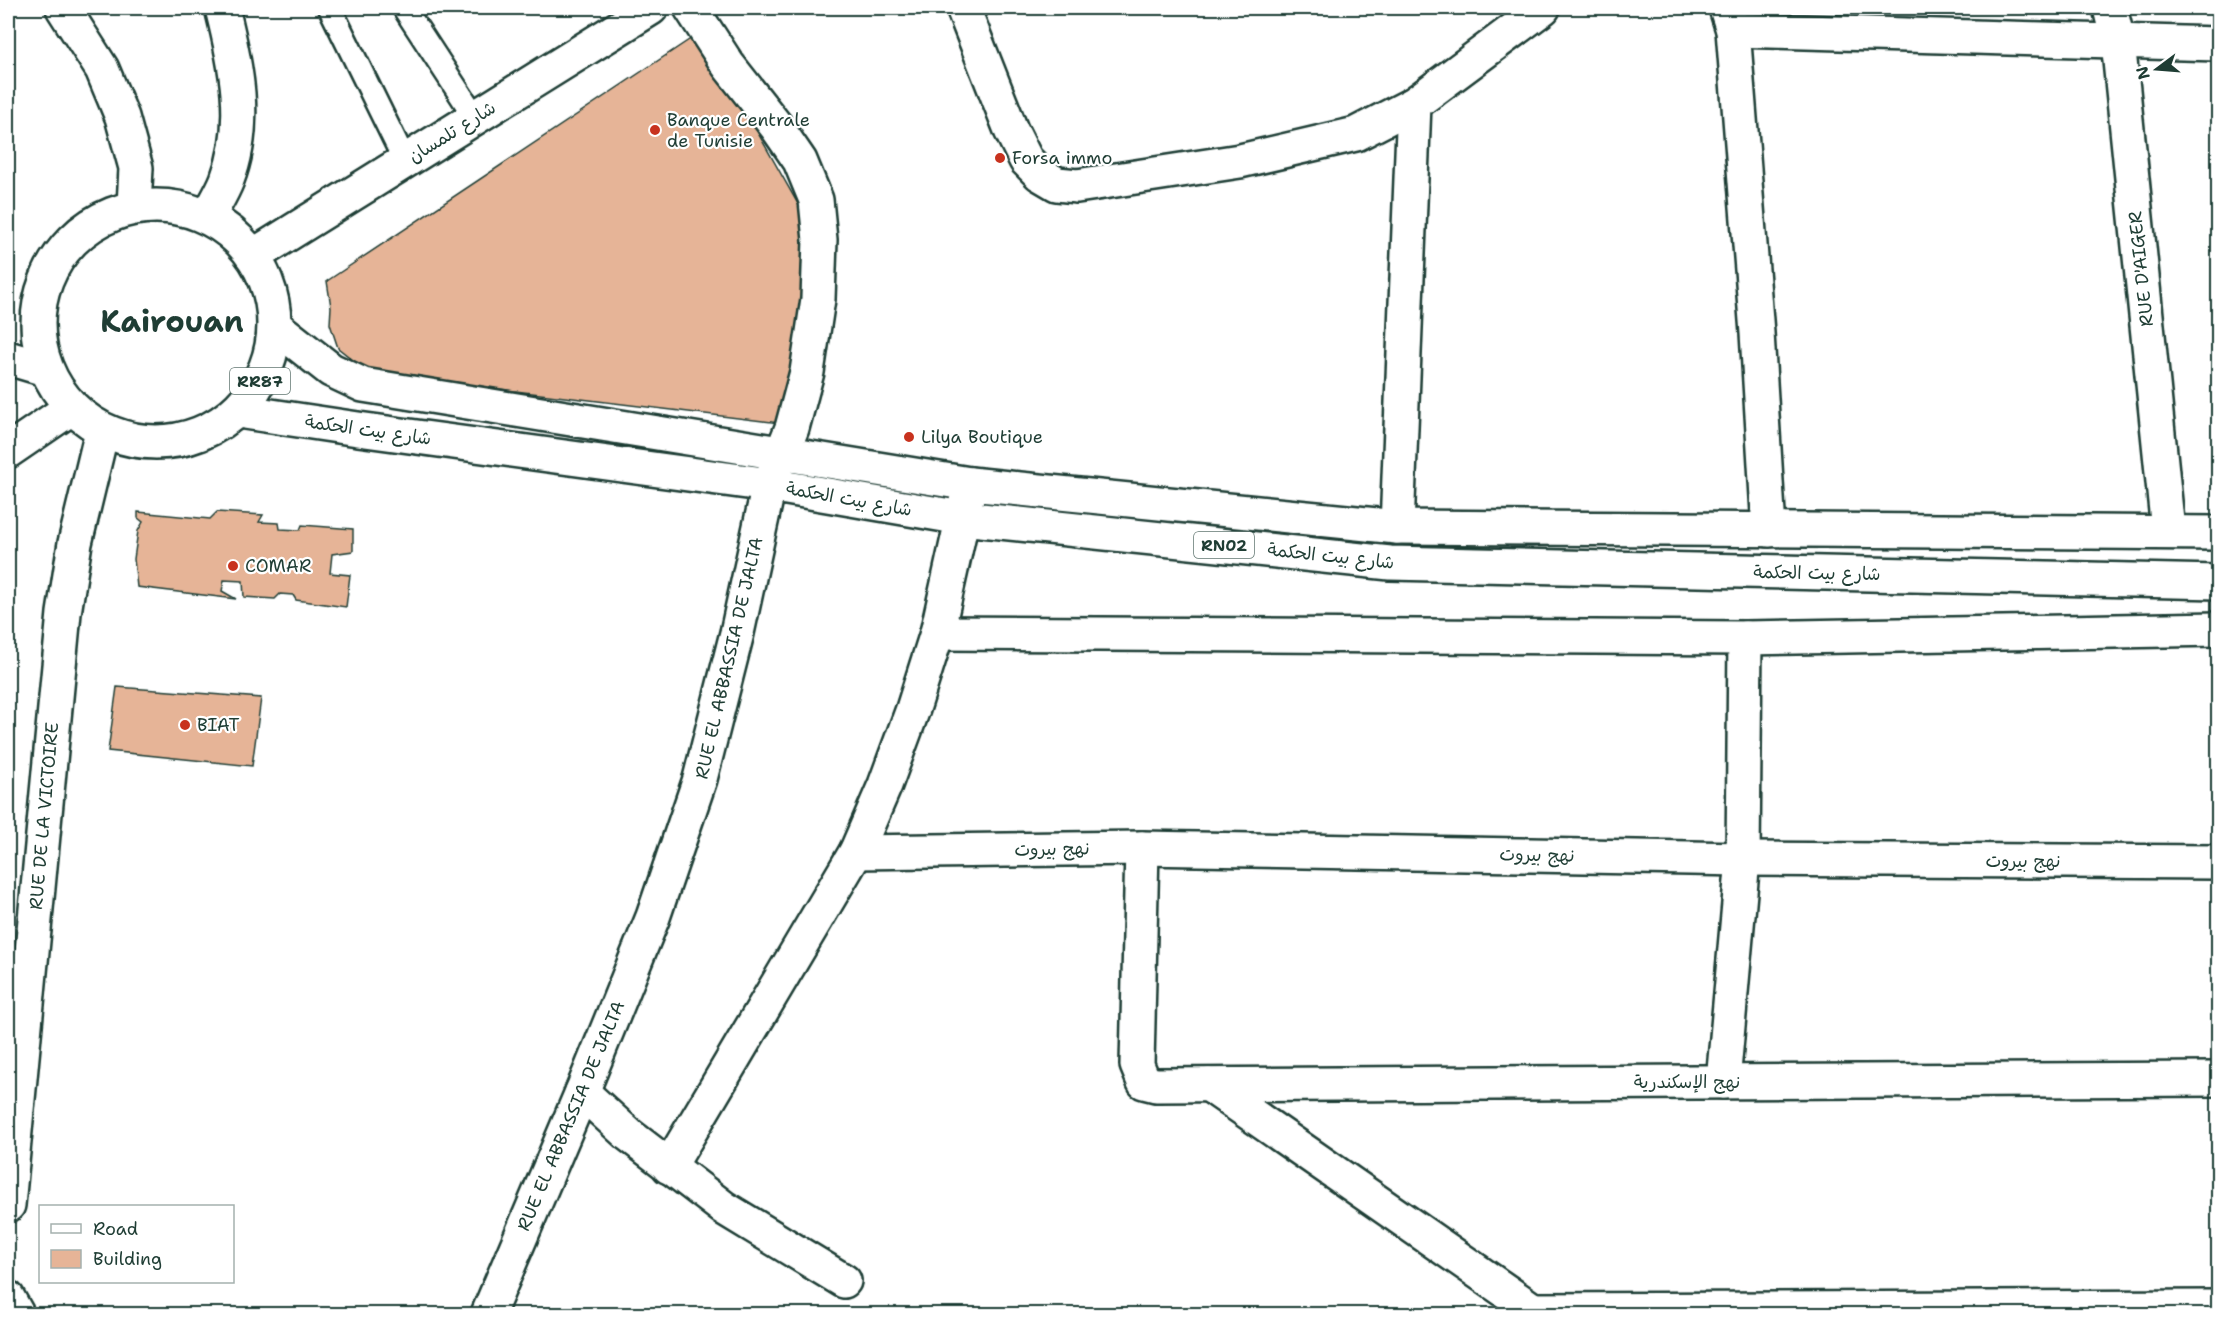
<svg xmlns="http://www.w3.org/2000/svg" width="2226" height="1322" font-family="'Shantell Sans','Playpen Sans Arabic',sans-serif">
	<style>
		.building { fill: #e6b497; stroke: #1f3d34; stroke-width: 1.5 }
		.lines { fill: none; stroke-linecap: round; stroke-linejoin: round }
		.service-casing { stroke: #1f3d34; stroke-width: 27 }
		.minor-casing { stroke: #1f3d34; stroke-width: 38 }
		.tertiary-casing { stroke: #1f3d34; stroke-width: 38 }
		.primary-casing { stroke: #1f3d34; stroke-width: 38 }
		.service { stroke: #fff; stroke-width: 22 }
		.minor { stroke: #fff; stroke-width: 33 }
		.tertiary { stroke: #fff; stroke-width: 33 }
		.primary { stroke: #fff; stroke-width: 33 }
		.poi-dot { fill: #c8321e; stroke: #fff; stroke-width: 2 }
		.labels { text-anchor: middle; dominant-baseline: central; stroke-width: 4.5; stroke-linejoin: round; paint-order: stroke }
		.shield { fill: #fff; stroke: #627771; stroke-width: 1.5 }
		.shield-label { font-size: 16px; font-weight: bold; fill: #1f3d34 }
		.poi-label { font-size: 18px; fill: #1f3d34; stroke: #fff; text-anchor: start }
		.street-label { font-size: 18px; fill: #1f3d34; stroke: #fff }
		.town-label { font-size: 30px; font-weight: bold; fill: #1f3d34; stroke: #fff }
	</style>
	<rect width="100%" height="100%" fill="#fff"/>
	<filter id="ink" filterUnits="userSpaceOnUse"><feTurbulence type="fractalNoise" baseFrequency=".0167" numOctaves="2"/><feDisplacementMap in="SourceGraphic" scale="12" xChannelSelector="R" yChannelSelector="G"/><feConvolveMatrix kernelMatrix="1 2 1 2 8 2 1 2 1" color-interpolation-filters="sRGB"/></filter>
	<g filter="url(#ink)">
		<g class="building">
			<polygon points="701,32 812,229 788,424 384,375 357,363 338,348 330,324 331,307 327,281"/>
			<polygon points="138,512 210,519 217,512 263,515 259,522 279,523 280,529 300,530 302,525 353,529 353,551 332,554 330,573 350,575 346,607 296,600 293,595 280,594 275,599 244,597 243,581 224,580 222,591 236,599 137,587 134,559 138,531 143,522 138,518"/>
			<polygon points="117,687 261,698 252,766 108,751"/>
		</g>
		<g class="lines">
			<g class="service-casing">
				<g id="service">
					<polyline points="330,8 405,161"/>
					<polyline points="404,8 475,117"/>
				</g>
			</g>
			<g class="minor-casing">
				<g id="minor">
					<polyline points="63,8 102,69 122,117 136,168 134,206"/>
					<polyline points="963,8 1011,130 1026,160 1040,174 1057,184 1077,186 1240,161 1356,134 1414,104 1543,8"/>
					<polyline points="1726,8 1733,30 1757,333 1769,530"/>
					<polyline points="2110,8 2118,41 2168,531"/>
					<polyline points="1733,30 2218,44"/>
					<path d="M208,217C214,205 222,193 227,180C249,123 236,64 222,8"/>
					<polyline points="1397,527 1414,104"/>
					<polyline points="937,633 1745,638 2218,629"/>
					<polyline points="1142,848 1137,1065 1144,1082 1156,1085 2218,1079"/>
					<polyline points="856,852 1142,848 1743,859 2218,862"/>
					<polyline points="1723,1082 1743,859 1745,638"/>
					<polyline points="1209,1085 1533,1310 1535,1314"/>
					<polyline points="582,1092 629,1135 724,1208 844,1281"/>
					<polyline points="669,1167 856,852 885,785 913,709 937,633 970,484"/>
					<polyline points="8,1298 17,1314"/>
					<polyline points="1533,1310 2218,1307"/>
					<polyline points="488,1314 582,1092 653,917 700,779 737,633 769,485 792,428 807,372 818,299 820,240 816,200 800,161 776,126 728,65 691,8"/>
				</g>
			</g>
			<g class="tertiary-casing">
				<polyline id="tertiary" points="8,451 71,408"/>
			</g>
			<g class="primary-casing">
				<g id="primary">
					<circle cx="156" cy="324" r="118"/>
					<polyline points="253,256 651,8"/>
					<polyline points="275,326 331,370 363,385 970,484 1397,527 2218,533"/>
					<polyline points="8,358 45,369"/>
					<polyline points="238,411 358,429 769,485 962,518 1390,563 2218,582"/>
					<polyline points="8,1205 64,613 75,543 102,431"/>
				</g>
			</g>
			<use href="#service" class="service"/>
			<use href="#minor" class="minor"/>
			<use href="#tertiary" class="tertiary"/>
			<use href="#primary" class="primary"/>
		</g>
	</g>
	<g class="poi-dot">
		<circle cx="655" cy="130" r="6"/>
		<circle cx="1000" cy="158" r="6"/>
		<circle cx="909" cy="437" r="6"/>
		<circle cx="233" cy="566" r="6"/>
		<circle cx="185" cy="725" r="6"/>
	</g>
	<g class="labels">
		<g class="shield">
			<rect x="230" y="368" width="60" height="26" rx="4.5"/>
			<rect x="1194" y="532" width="60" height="26" rx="4.5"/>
		</g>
		<g class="shield-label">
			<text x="260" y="381">RR87</text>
			<text x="1224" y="545">RN02</text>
		</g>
		<g class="poi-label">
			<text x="667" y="120">Banque Centrale<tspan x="667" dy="21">de Tunisie</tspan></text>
			<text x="1012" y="158">Forsa immo</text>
			<text x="921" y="437">Lilya Boutique</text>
			<text x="245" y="566">COMAR</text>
			<text x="197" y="725">BIAT</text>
		</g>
		<g class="street-label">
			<text transform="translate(452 132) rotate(-32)">شارع تلمسان</text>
			<text transform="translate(2141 269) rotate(-96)">RUE D'AIGER</text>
			<text transform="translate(368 430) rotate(8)">شارع بيت الحكمة</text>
			<text transform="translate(849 499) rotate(10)">شارع بيت الحكمة</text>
			<text transform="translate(1331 556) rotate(6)">شارع بيت الحكمة</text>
			<text transform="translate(1817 573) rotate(1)">شارع بيت الحكمة</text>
			<text transform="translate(729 658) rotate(-77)">RUE EL ABBASSIA DE JALTA</text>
			<text transform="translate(44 816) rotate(-85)">RUE DE LA VICTOIRE</text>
			<text transform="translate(1052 849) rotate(-1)">نهج بيروت</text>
			<text transform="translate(1537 855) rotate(1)">نهج بيروت</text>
			<text x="2023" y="861">نهج بيروت</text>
			<text x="1687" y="1082">نهج الإسكندرية</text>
			<text transform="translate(571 1116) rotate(-67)">RUE EL ABBASSIA DE JALTA</text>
		</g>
		<g class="town-label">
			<text x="172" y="321">Kairouan</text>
		</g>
	</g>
	<rect width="2226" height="1322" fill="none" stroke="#fff" stroke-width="30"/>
	<rect x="15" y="15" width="2196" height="1292" fill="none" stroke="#1f3d34" stroke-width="2" filter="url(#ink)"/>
	<rect x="39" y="1205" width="195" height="78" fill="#ffffff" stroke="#a5b1ae" stroke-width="1.5"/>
	<rect x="51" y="1224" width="30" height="9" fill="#ffffff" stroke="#a5b1ae" stroke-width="1.5"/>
	<text x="93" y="1235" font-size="18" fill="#1f3d34">Road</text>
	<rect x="51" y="1250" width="30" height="18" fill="#e6b497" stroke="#a5b1ae" stroke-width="1.5"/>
	<text x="93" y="1265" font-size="18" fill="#1f3d34">Building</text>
	<g transform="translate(2157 69) rotate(254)" stroke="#ffffff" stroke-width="4.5" paint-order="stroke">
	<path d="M0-4.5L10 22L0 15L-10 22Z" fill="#1f3d34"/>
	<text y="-9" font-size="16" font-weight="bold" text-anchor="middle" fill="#1f3d34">N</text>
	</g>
</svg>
